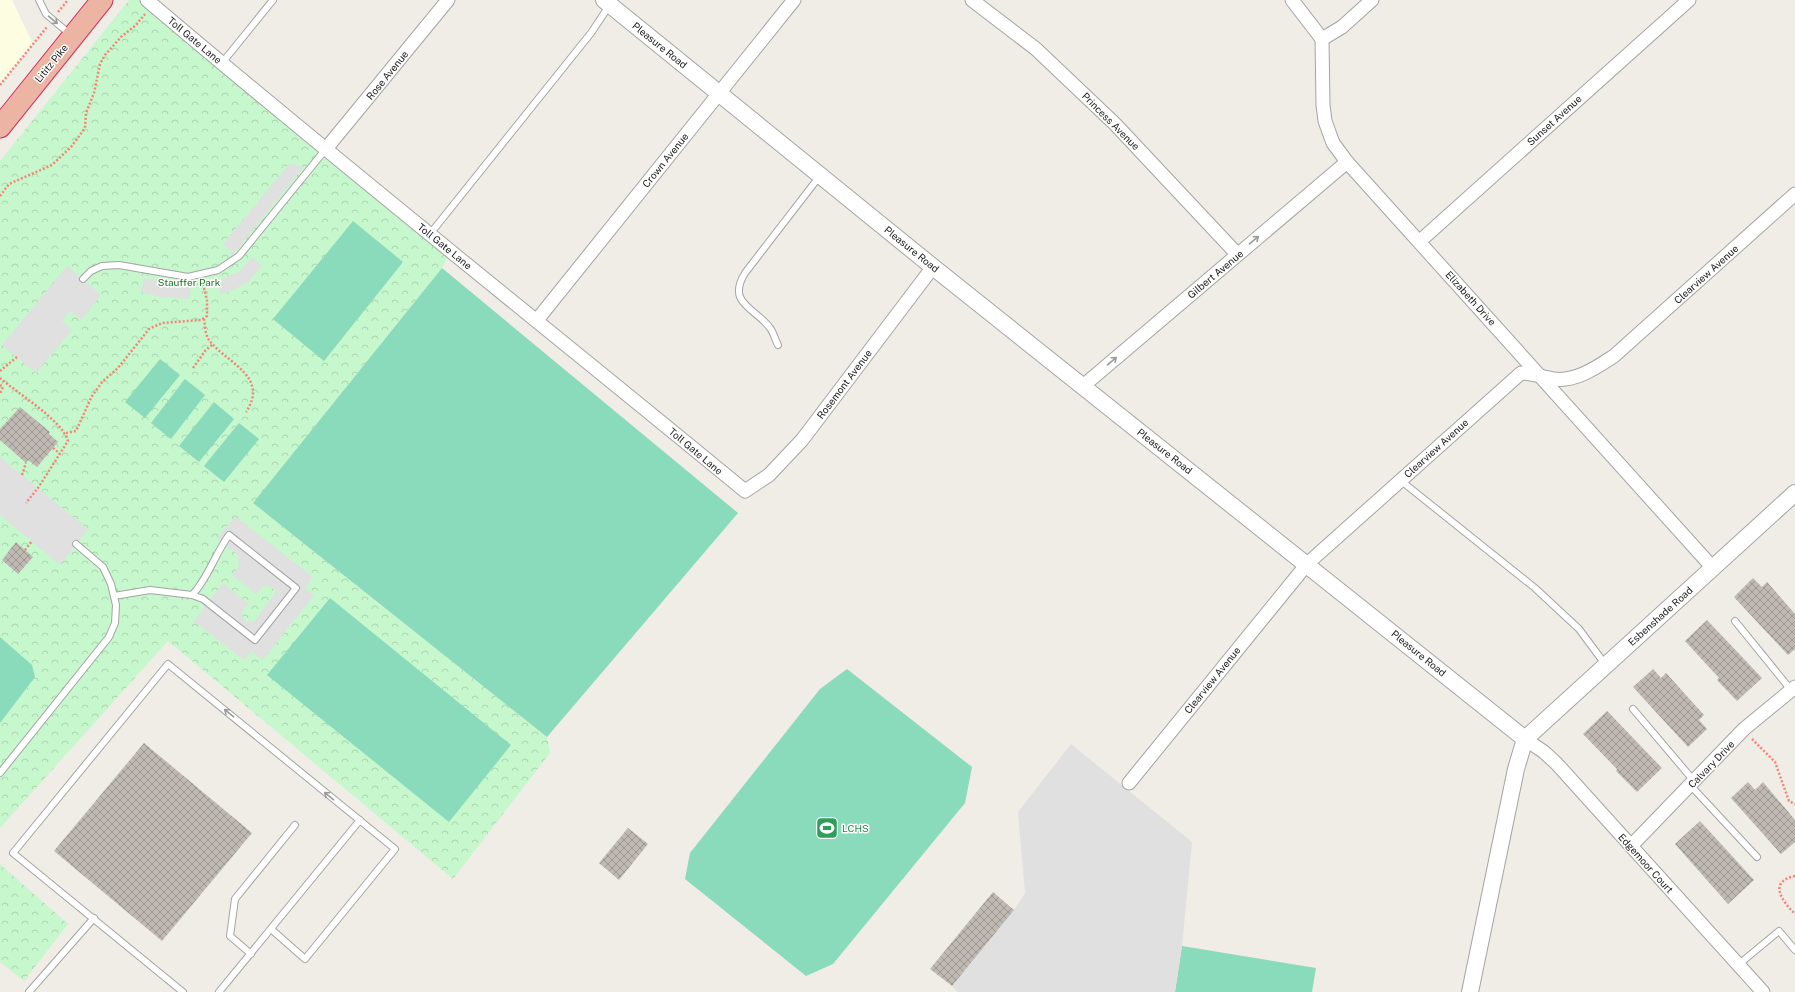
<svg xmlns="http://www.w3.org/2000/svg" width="1795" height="992" font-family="'Public Sans',sans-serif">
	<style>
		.education { fill: #fdfde2 }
		.park { fill: url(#park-crowns) }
		.pitch { fill: #8adabc }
		.parking { fill: #e0e0e0 }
		.building { fill: url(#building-cross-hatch) }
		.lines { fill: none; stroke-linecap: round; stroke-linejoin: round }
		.service-casing { stroke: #a4a4a4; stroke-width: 8 }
		.minor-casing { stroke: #a4a4a4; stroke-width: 15 }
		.tertiary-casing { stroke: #a4a4a4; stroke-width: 18 }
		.trunk-casing { stroke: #d13164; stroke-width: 23 }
		.path { stroke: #f28576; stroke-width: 2.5; stroke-dasharray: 2 2; stroke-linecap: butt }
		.service { stroke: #fff; stroke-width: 6 }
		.minor { stroke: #fff; stroke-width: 13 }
		.tertiary { stroke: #fff; stroke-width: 16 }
		.trunk { stroke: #ecb4a3; stroke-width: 21 }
		.oneway { stroke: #9b9b9b }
		.labels { text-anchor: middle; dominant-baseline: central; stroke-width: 3; stroke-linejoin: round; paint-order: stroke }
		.street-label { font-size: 10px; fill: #202020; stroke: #fff }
		.park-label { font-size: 10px; fill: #12791d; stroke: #fff }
		.leisure-label { font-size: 10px; fill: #27864d; stroke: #fff; text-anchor: start }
	</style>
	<defs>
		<pattern id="park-crowns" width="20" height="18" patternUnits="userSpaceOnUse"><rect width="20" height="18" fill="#c7f7cc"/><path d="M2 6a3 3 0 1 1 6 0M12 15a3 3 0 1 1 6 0" fill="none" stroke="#abd3af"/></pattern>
		<pattern id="building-cross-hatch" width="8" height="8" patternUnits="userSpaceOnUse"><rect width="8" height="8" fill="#c0b9b3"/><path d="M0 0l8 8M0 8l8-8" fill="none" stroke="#9c9691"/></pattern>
	</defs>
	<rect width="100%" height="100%" fill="#f0ede7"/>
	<polygon class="education" points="0,0 12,0 33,44 0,84"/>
	<g class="park">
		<polygon points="129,0 147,0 451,251 442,268 253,503 547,737 550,753 453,879 168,641 0,828 0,161"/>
		<polygon points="0,864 68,924 24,981 0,962"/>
	</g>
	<g class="pitch">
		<polygon points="353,221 403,262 324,361 273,319"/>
		<polygon points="442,268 738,513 547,737 253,503"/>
		<polygon points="160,359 180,375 145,418 125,402"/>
		<polygon points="185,379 205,395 171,439 151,423"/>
		<polygon points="214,402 234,419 199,462 179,446"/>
		<polygon points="239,423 259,439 224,482 204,466"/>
		<polygon points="330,598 511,745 449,822 267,675"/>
		<polygon points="0,637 32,665 35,677 0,723"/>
		<polygon points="847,669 972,767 965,803 833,964 806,976 685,879 690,853 820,689"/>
		<polygon points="1182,946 1316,968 1312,992 1175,992"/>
	</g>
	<g class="parking">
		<polygon points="290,163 298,166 304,166 231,257 231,251 223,244"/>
		<polygon points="252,257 262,266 248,282 229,292 221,294 216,281 239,272"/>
		<polygon points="67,266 101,295 81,320 70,311 62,321 72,330 36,373 2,345"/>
		<polygon points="144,278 191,286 189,299 162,297 141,292"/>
		<polygon points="0,457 88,529 60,565 0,515"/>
		<polygon points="235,516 313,577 305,588 314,595 263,660 251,651 244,660 194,621 223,583 249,604 241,613 244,620 247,622 255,621 275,593 275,590 268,586 262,587 256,594 232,575 239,566 238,555 217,539"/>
		<polygon points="1071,744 1192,842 1182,946 1175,992 958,992 952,986 1014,910 1025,893 1018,812"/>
	</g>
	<g class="building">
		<polygon points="20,407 50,432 49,434 58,442 37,467 28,460 26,463 0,440 0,429"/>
		<polygon points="16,542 33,557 18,574 2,560"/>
		<polygon points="1753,578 1762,587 1767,582 1795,614 1795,649 1788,655 1734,597"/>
		<polygon points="1707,620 1762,678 1737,701 1717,680 1719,678 1685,641"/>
		<polygon points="1653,669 1661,678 1666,673 1704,715 1699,720 1707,729 1688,747 1633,687"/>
		<polygon points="1607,711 1662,768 1637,792 1616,771 1617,769 1583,734"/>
		<polygon points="144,743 252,833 162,941 54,851"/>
		<polygon points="1748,782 1755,790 1763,782 1795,820 1795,842 1781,854 1731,798"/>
		<polygon points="1700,821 1754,880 1728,904 1675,844"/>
		<polygon points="628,828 648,844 619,880 599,863"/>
		<polygon points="993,892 1014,910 952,986 930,969"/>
	</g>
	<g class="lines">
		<g class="service-casing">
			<g id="service">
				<polyline points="39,0 46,14 71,35"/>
				<polyline points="222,63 273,0"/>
				<polyline points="430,234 591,33 609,6"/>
				<polyline points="83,279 91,271 102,266 119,265 188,277 218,270 239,256 325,150"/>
				<path d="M778,345C775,340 774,333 770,328C756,308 726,304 745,273L819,177"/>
				<polyline points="1400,480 1535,588 1579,629 1605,664"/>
				<path d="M114,596L150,590L192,595L203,599L255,640L296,588L229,535C215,554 207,580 192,595"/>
				<polyline points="1735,621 1791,690"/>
				<polyline points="1633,709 1694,781"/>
				<polyline points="0,773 109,637 115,623 116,605 111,584 103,567 76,544"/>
				<polyline points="1690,785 1757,857"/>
				<polyline points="251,954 230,936 235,899 295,825"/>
				<polyline points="1738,965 1779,931 1795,950"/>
				<polyline points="29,992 94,918"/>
				<polyline points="183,992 13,853 168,664 395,849 305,959 271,929"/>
				<polyline points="219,992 360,820"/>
			</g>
		</g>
		<g class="minor-casing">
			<g id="minor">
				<path d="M147,0C343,167 546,327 745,491L769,475L802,440L933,267"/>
				<polyline points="972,0 1036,49 1115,124 1237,254"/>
				<polyline points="1292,0 1322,39 1323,105 1325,121 1333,143 1347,162 1713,568"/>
				<polyline points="1322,39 1342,27 1372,0"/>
				<polyline points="325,150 448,0"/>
				<polyline points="1420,241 1689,0"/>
				<polyline points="537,320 794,0"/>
				<polyline points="1083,386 1347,162"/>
				<polyline points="1525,739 1544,752 1556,763 1763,992"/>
				<path d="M1129,783L1307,564L1521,373C1533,373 1542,377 1554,379C1576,382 1597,367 1614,356L1795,194"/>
				<polyline points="1631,846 1744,729 1795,687"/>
			</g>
		</g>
		<g class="tertiary-casing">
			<g id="tertiary">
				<polyline points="604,0 933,267 1525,739"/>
				<polyline points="1525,739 1795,493"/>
				<polyline points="1470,992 1516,769 1525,739"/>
			</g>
		</g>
		<g class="trunk-casing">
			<polyline id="trunk" points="0,127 102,0"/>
		</g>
		<g class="path">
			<polyline points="58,12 68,0"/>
			<polyline points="0,85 47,27"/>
			<polyline points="0,196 9,184 52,165 71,147 85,128 86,113 94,93 100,64 105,55 121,37 136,25 145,14"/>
			<path d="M204,319C205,325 205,334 209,340C226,363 270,376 246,412"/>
			<polyline points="193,368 205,351 213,344"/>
			<polyline points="0,371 17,357"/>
			<path d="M0,378C18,394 61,419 68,441L38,488L26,503"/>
			<polyline points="0,385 3,387 0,394"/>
			<polyline points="66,433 76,431 92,396 102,382 118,368 149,329 162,323 201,320 207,316 207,300 203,284"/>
			<polyline points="53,448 60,454"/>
			<polyline points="22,475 26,463"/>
			<polyline points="25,550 32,541"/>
			<polyline points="1752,739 1775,762 1789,801 1795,804"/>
			<path d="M1795,876C1767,882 1783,902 1795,914"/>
		</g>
		<use href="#service" class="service"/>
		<use href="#minor" class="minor"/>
		<use href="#tertiary" class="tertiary"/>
		<use href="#trunk" class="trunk"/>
	</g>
	<defs><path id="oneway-shaft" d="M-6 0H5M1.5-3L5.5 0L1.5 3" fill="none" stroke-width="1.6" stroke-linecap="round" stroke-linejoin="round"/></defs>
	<g class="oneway">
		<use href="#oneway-shaft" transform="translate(53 20) rotate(40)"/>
		<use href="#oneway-shaft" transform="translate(1254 240) rotate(-40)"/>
		<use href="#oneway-shaft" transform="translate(1112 361) rotate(-40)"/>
		<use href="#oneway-shaft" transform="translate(229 713) rotate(-141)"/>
		<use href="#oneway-shaft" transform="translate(329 796) rotate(-141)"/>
	</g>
	<defs>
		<g id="stadium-square" transform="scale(1.15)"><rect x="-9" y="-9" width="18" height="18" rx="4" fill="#2e9e5b" stroke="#fff"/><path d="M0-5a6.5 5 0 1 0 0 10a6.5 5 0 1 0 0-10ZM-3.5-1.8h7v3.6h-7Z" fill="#fff"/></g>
	</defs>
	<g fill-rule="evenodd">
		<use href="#stadium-square" x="827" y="828"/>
	</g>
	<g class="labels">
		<g class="street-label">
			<text transform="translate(195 40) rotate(40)">Toll Gate Lane</text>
			<text transform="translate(660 45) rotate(39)">Pleasure Road</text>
			<text transform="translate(51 63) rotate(-51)">Lititz Pike</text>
			<text transform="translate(387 75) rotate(-51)">Rose Avenue</text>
			<text transform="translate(1554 120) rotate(-42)">Sunset Avenue</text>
			<text transform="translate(1111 121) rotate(45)">Princess Avenue</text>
			<text transform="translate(665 160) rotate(-51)">Crown Avenue</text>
			<text transform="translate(445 246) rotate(39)">Toll Gate Lane</text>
			<text transform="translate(912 249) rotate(39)">Pleasure Road</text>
			<text transform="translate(1215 274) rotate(-40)">Gilbert Avenue</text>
			<text transform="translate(1706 274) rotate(-42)">Clearview Avenue</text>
			<text transform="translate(1471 298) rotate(48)">Elizabeth Drive</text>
			<text transform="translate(844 384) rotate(-53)">Rosemont Avenue</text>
			<text transform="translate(1436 448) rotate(-42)">Clearview Avenue</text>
			<text transform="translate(696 451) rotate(40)">Toll Gate Lane</text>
			<text transform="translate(1165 451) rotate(38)">Pleasure Road</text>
			<text transform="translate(1660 616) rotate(-42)">Esbenshade Road</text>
			<text transform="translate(1419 653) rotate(39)">Pleasure Road</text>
			<text transform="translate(1212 680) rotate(-51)">Clearview Avenue</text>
			<text transform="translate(1711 764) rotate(-46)">Calvary Drive</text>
			<text transform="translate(1646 863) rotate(48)">Edgemoor Court</text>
		</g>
		<g class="park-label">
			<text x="189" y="282">Stauffer Park</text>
		</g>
		<g class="leisure-label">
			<text x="842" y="828">LCHS</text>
		</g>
	</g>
</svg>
